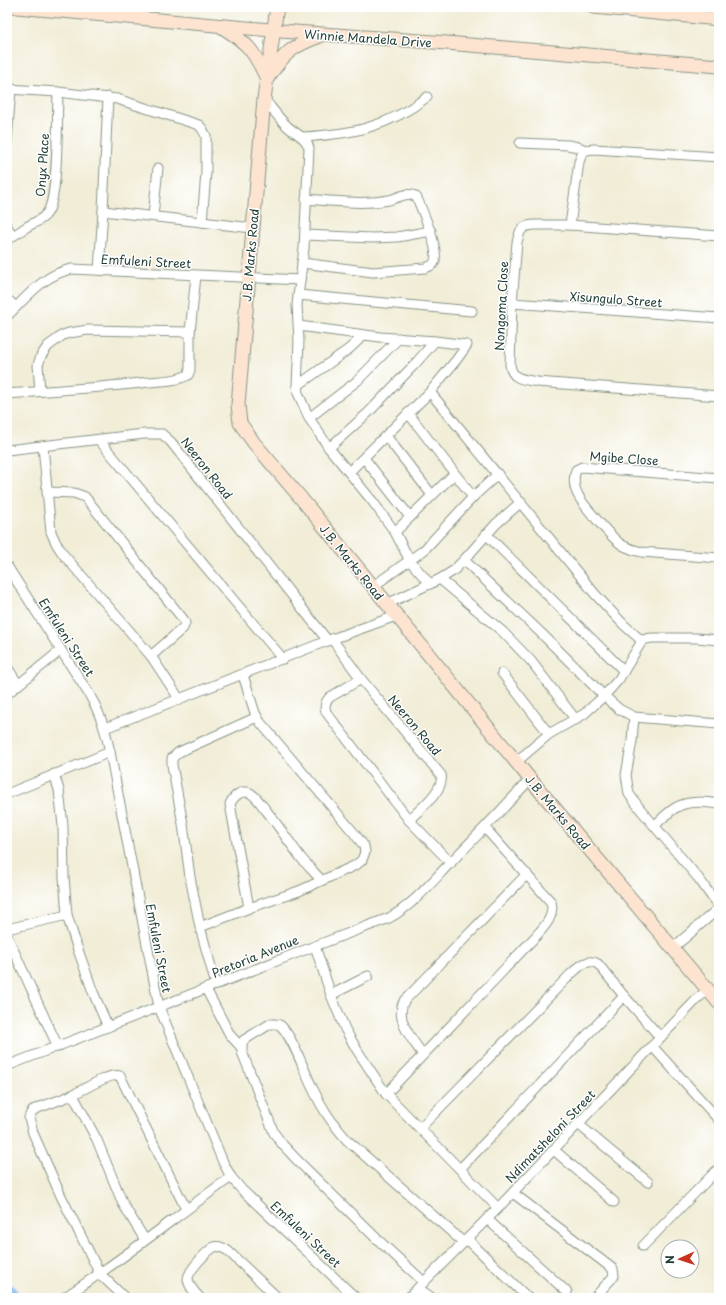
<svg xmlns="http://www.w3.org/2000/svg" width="726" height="1305" font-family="'Playpen Sans',sans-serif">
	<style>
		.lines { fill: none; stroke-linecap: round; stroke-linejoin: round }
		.river { stroke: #7bb7ed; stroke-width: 18 }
		.street-casing { stroke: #889586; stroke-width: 11 }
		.secondary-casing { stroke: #889586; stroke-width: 15 }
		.street { stroke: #fff; stroke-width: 9 }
		.secondary { stroke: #fde4d1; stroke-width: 13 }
		.labels { text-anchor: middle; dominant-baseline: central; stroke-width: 3; stroke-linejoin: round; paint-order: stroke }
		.street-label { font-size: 12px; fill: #1f3d34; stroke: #fff }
	</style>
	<rect width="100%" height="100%" fill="#fff"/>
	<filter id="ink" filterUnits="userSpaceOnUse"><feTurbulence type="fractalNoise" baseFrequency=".025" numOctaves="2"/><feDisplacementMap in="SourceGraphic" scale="8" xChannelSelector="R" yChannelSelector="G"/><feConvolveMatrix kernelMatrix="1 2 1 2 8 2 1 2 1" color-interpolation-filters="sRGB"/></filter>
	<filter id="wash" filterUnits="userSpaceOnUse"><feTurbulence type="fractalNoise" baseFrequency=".012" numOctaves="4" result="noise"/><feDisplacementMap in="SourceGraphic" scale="16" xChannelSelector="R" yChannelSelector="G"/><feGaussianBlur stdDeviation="0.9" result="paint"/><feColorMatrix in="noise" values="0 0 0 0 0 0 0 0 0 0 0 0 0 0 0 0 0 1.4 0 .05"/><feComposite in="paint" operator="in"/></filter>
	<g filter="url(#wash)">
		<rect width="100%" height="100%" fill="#f1edd7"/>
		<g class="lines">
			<polyline class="river" points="7,1292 11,1298"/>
		</g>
	</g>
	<g filter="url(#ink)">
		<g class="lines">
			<g class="street-casing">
				<g id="street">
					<path d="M7,89L58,92L117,99L199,125C203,129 204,131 206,136V173L202,222L103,211"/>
					<path d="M264,99C271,107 277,116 285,124C293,133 306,136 309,148L304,248L297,305L299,341L297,386L298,393L309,418L329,448L373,502L395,532L410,561L430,584"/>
					<path d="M303,137C351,134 387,128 427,97"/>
					<polyline points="7,140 11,89"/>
					<polyline points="520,143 568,145 578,147 586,150 594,149 719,157"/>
					<polyline points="153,216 158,168"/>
					<polyline points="202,222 252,228"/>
					<polyline points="570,225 579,162 582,154 586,150"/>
					<polyline points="7,226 12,236"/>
					<polyline points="305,235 372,238 397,237 431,231"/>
					<path d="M719,236L570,225H534L527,226L523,228L520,232L517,242L512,303L510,365C512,380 524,379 537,382L719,396"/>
					<path d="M7,240C13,236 19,232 25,228C32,223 42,221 47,213C59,198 57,115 58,92"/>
					<path d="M302,263L373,272L425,268C428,267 432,266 434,263C441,252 422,210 417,198C410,190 398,198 389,200C363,205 332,201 306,199"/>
					<polyline points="99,270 103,211 108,97"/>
					<polyline points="298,295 472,311"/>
					<polyline points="7,299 16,307"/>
					<polyline points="512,303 719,318"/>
					<path d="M7,316C26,298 44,274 72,269L300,280"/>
					<polyline points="299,326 380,337 435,341 467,345 457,359 430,392 349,472"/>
					<polyline points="297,386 349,349 364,335"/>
					<polyline points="40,391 38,365 41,356 48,346 63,335 69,333 88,330 190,332"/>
					<polyline points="430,392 595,594 624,625 642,641"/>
					<path d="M7,394C54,390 102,388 149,382C161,381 177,381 188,375L190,370V332L196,276"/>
					<polyline points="408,413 473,497"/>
					<polyline points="309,418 357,381 399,338"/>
					<polyline points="386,436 432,495"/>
					<polyline points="99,440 283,659"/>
					<polyline points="43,446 51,532 56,543 63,554 151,656 180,700"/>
					<polyline points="329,448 369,412 415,364 435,341"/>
					<polyline points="7,450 144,434 162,434 171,442 328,641"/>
					<polyline points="364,458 410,517"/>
					<path d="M719,478L582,467L576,470C573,478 574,488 578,495C582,504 615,542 624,546C630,549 636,551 642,552L719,558"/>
					<polyline points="47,492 74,493 85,497 183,619 185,623 183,628 151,656"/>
					<polyline points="395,532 454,474"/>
					<polyline points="486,534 624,671"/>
					<polyline points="464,560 541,633 604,696 619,709 634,717 719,724"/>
					<path d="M7,566L89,694C100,712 106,731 110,752L159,1007L223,1162L231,1177L242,1190L356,1298"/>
					<polyline points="440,579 503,632 531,661 576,720"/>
					<polyline points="372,587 424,550 473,497 498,474"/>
					<polyline points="387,604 440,579 453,571 464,560 496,524 521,502"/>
					<path d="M332,639L361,679L441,775C445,790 419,810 409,820"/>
					<polyline points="7,667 18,684"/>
					<polyline points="502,673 549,734"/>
					<path d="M361,679L330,697C325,702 324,706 326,712L409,820L451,863"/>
					<polyline points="7,694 61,650"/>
					<polyline points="634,717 632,741 626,775 629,794 641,810 699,879 719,907"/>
					<polyline points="105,728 332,639 396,616"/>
					<polyline points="516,762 549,734 584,714 604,696 619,679 642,641 646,639 652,638 697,638 719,640"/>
					<polyline points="54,774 59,790 63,826 64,877 67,915 77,947 93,992 108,1027"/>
					<polyline points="7,794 110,752"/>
					<path d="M655,825C662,819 669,811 677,807C689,800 706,802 719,804"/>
					<path d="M249,908L230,804C233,797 241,789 250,793C256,796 261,804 265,809C278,825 289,842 302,859C308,866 315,873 321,880"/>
					<polyline points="200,927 249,908 299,891 356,865 362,860 365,852 364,846 354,833 260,722 255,713 243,675"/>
					<polyline points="7,929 67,915"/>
					<polyline points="7,936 58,1047"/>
					<polyline points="315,946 331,995 345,1029 357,1050 386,1094 498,1208"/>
					<polyline points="673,948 719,908"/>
					<polyline points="216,985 200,927 190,877 183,824 172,765 172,758 179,752 257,717"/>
					<polyline points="206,989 230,1035 241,1047"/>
					<polyline points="331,995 368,976"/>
					<polyline points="652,1046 719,1120"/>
					<path d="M423,1055C413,1040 394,1020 404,1001L527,874"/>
					<path d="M7,1066L315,946L389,918C413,905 431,883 450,863C477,836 504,808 530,779"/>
					<path d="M386,1094L536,936C545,926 555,916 551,902L485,828"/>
					<polyline points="73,1095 97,1140 123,1204 145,1240"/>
					<polyline points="578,1124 648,1182"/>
					<path d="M420,1128L570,975C578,968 587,957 598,964L624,996L660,1037"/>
					<polyline points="554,1150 614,1202"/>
					<polyline points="460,1169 624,996"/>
					<polyline points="513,1193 613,1269 614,1276 594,1298"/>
					<polyline points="487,1219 567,1292"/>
					<polyline points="467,1239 528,1298"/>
					<polyline points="643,1246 719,1168"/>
					<path d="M424,1282L377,1239L296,1159L283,1145L274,1133L242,1052V1043L244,1040L270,1024C274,1024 278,1023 281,1026C294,1039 304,1072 313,1089C323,1110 332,1123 347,1140L463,1242"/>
					<polyline points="418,1288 432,1298"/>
					<path d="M65,1297C122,1260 175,1217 231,1177"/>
					<path d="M125,1298L100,1274L61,1196L33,1133L29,1118L31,1113L35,1109C48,1104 61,1100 74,1094C84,1090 110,1072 120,1076L186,1209"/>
					<path d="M200,1298C195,1293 189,1287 188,1279C188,1271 207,1251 214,1247C219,1245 224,1248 228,1251L278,1298"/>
					<polyline points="408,1298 498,1208 699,997 708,990"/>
				</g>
			</g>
			<g class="secondary-casing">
				<g id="secondary">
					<polyline points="17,7 281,31 434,42 719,66"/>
					<polyline points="277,7 264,99 238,405 240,423 254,443 300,497 530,779 719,1003"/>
					<polyline points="593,7 719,19"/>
					<path d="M222,27C248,43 254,51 267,79"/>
					<path d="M269,76C285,52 293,46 320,36"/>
				</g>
			</g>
			<use href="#street" class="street"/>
			<use href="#secondary" class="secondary"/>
		</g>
	</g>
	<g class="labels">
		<g class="street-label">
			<text transform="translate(368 38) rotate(4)">Winnie Mandela Drive</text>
			<text transform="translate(42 165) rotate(-86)">Onyx Place</text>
			<text transform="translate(250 255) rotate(-85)">J.B. Marks Road</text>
			<text transform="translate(146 261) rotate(3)">Emfuleni Street</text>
			<text transform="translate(616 299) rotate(4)">Xisungulo Street</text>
			<text transform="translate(501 306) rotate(-87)">Nongoma Close</text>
			<text transform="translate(624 458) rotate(4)">Mgibe Close</text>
			<text transform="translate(207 468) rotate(52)">Neeron Road</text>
			<text transform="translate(352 562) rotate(51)">J.B. Marks Road</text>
			<text transform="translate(67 637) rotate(57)">Emfuleni Street</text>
			<text transform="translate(415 725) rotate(50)">Neeron Road</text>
			<text transform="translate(558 812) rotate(50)">J.B. Marks Road</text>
			<text transform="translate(159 948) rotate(79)">Emfuleni Street</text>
			<text transform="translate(255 956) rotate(-22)">Pretoria Avenue</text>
			<text transform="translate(550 1136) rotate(-46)">Ndimatsheloni Street</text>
			<text transform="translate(306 1234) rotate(43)">Emfuleni Street</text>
		</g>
	</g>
	<rect width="726" height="1305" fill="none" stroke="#fff" stroke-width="24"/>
	<g transform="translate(680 1259) rotate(267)"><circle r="19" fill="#ffffff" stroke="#a5b1ae"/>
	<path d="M0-3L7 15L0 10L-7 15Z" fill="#c8321e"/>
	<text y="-6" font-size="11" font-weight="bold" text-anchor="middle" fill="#1f3d34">N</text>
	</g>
</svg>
